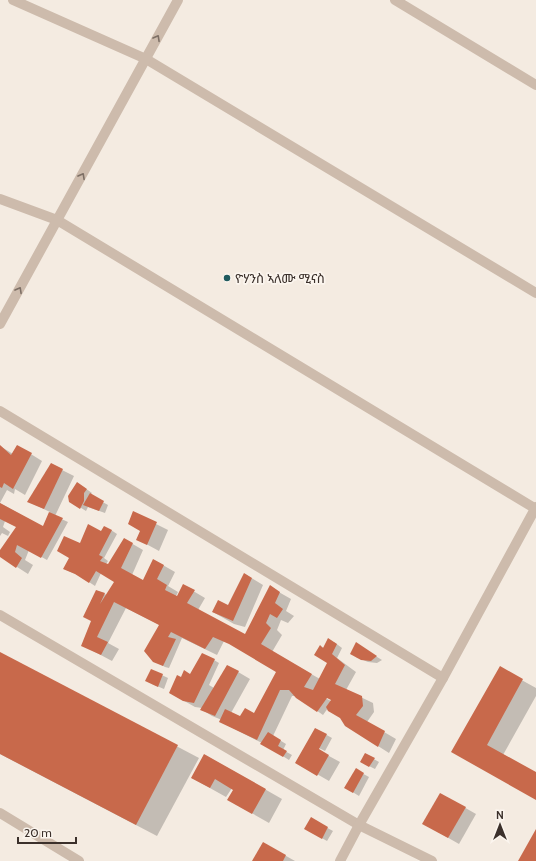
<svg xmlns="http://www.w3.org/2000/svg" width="536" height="861" font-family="Cabin,'Noto Sans Ethiopic',sans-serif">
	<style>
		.shadow { fill: #0003; fill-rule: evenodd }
		.building { fill: #c8694b }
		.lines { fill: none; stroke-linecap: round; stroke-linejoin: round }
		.minor { stroke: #cdbbac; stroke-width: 10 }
		.oneway { stroke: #7d6f65 }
		.poi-dot { fill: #1f5a5e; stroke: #fbf5ee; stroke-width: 1.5 }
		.labels { text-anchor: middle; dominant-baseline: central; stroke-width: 3.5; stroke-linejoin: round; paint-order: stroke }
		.poi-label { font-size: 13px; fill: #3b302b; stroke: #fbf5ee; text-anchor: start }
	</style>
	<rect width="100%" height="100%" fill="#f4ebe1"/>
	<g class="shadow">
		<polygon points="0,446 13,454 18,446 42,461 25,495 15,489 14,494 7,490 0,503"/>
		<polygon points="62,470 74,476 55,516 68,522 47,560 29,550 25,560 33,565 28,574 0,556 0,552 17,527 5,521 3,527 10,532 8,536 2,533 0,536 0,503 43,527 50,512 29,502"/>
		<polygon points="82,486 92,493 90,495 108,505 105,513 88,507 86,511 70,501"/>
		<polygon points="134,513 168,530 159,551 137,539 141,531"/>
		<path d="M111,530L117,534L104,558L108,561L106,564L109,566L124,539L143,550L132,575L143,581L154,560L175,572L168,586L178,592L175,598L177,599L183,585L205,598L198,610L245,636L270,587L291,599L286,611L294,616L288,623L281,620L277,630L282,635L272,652L320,679L329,663L320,646L324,648L334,642L342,648L337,658L356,672L346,690L373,703L374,712L367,722L396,739L389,753L378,746L328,708L323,715L296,696H292L273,736L286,744L283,750L292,755L289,760L262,743L221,722L222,720L212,716L201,709L202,708L195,707L170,693L181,678L190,675L214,660L219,663L209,685L214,688L228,666L250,679L231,713L240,717L255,714L278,672L235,646L224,641L217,655L182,638L169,668L165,667L154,661L160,625L126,608L108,643L119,649L112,661L82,645L93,622L96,591L107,595L116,582L101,573L95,586L80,576L64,569L80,545L101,532ZM326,696L332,700L331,701L325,698Z"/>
		<polygon points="245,574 263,585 245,627 234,624 213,612 228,607"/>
		<polygon points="361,647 382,660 377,663 368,662 356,657"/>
		<polygon points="0,653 199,758 157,836 0,754"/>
		<polygon points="500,668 536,688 536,696 503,755 536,773 536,799 469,761"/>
		<polygon points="151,670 168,678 164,689 152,684"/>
		<polygon points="316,729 332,738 325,751 319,748 318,750 340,762 329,781 296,762"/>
		<polygon points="365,754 379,762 375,769 361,762"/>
		<polygon points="205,755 282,799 269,823 229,800 234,790 232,788 226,797 192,778"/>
		<polygon points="356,770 369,777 359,796 346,788"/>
		<polygon points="441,794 476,814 459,844 424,824"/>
		<polygon points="311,819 333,831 327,841 306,829"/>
		<polygon points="263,843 295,861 253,861"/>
	</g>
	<g class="building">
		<polygon points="0,445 11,455 17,445 32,453 13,489 4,483 2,488 0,487"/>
		<polygon points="51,463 63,469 44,509 27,502"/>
		<polygon points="77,482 87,489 84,493 84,501 80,509 69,502 68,496"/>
		<polygon points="90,493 104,501 99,511 83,505"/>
		<polygon points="0,503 43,526 49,512 63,518 41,558 17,545 15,552 22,558 16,568 0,557 0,550 16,527 0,519"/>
		<polygon points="133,511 157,522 147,545 136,540 140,531 128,524"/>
		<polygon points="88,524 101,531 104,526 112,530 99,555 103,557 100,561 108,564 124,538 133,543 121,568 143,580 153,559 164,565 157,579 167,585 165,590 177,596 183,584 195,590 187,603 245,634 270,585 280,592 275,603 283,609 277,618 270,614 266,623 271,628 261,644 312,674 304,687 313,690 327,663 314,655 320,645 323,648 328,638 337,644 332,654 345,665 335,684 362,696 363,706 356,715 385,731 378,747 345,726 340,718 328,711 326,707 331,700 327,698 317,712 296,698 289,690 280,690 257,740 219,722 225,709 240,716 245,708 254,713 276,672 229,644 213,637 205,649 171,632 168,637 176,639 163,666 153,662 144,651 159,625 114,602 97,637 108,642 101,655 81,646 91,621 83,617 96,590 105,593 100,604 114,582 96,571 89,583 75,574 63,569 69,558 57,551 64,536 80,543"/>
		<polygon points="244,573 252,578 233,621 212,612 218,600 228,605"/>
		<polygon points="356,642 377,656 371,661 361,660 350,654"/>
		<polygon points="0,652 178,745 136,825 0,754"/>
		<polygon points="202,653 215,659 194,703 183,701 169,693 177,675 181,677 184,670 190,674"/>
		<polygon points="227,665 239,671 215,716 200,710"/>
		<polygon points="500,666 523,679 487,745 536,772 536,800 451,752"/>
		<polygon points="151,669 163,674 158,687 145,681"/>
		<polygon points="315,728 327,734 319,749 329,755 317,776 295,763"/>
		<polygon points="268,732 281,740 278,746 287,751 283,757 260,744"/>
		<polygon points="365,753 375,758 369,767 360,762"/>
		<polygon points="204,754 266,789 252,814 227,800 233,790 215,779 210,788 191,778"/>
		<polygon points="356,768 364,773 353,793 344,788"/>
		<polygon points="440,793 466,807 448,838 422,824"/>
		<polygon points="311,817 328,827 322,839 304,829"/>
		<polygon points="536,829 536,861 518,861"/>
		<polygon points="263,842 286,855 283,861 252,861"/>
	</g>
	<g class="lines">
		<g class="minor">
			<polyline points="13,0 146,59 536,293"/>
			<polyline points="395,0 536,85"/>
			<polyline points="0,199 57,220 536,509"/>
			<polyline points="0,324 178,0"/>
			<polyline points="0,411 443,678"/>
			<polyline points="0,615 359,825 432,861"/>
			<polyline points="0,813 79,861"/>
			<polyline points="340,861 359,825 443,678 536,507"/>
		</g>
	</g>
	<defs><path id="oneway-chevron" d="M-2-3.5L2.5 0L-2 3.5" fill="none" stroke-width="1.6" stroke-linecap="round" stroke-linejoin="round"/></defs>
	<g class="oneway">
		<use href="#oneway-chevron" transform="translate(157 38) rotate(-61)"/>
		<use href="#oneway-chevron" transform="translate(82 176) rotate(-61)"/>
		<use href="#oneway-chevron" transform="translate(19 290) rotate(-61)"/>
	</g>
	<circle class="poi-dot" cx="227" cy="278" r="4"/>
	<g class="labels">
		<g class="poi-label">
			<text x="235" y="278">ዮሃንስ ኣለሙ ሚናስ</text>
		</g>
	</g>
	<g transform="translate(500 825)" stroke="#fbf5ee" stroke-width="3" paint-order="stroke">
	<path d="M0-3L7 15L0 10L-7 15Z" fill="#3b302b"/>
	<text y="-6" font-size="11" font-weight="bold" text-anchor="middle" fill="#3b302b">N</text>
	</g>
	<path d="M18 837v6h58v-6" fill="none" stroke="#3b302b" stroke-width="2"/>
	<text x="24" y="837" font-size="12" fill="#3b302b" stroke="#fbf5ee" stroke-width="3" paint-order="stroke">20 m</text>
</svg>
